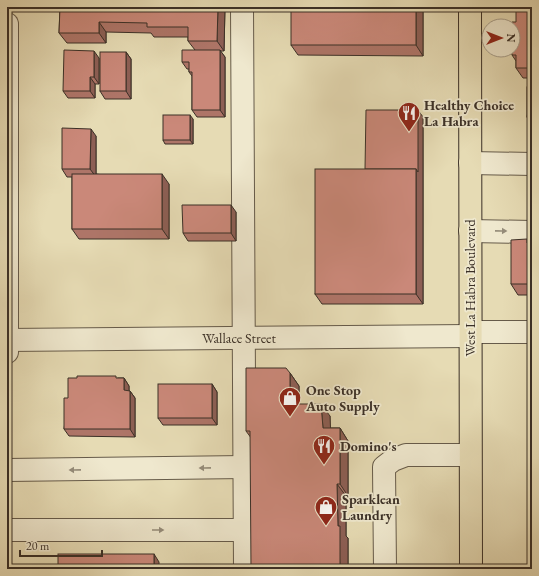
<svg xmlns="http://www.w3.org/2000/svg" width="539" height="576" font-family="'EB Garamond',serif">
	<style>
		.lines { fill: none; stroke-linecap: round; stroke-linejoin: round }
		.minor-casing { stroke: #665b4a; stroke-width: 24 }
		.major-casing { stroke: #3b3027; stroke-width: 24 }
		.minor { stroke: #efe8ce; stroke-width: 22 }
		.major { stroke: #e6dbb4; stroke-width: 22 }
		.wall { fill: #ae7568; stroke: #3b3027 }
		.shaded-wall { fill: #8d5f55; stroke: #3b3027 }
		.building { fill: #ca8879; stroke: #3b3027 }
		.oneway { fill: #958c7a }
		.labels { text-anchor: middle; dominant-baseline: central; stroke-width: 3.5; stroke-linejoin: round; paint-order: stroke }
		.poi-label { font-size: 14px; font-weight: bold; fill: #3b3027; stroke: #efe8ce; text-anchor: start }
		.street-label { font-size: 14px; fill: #3b3027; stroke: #efe8ce }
	</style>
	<rect width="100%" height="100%" fill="#e6dbb4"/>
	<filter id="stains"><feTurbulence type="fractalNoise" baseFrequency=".005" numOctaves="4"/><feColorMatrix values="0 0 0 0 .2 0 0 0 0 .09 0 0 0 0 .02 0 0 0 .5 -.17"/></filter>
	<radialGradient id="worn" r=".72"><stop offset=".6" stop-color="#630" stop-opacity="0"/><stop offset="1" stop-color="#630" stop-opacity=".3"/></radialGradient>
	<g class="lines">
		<g class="minor-casing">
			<g id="minor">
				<polyline points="242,7 245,569"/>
				<polyline points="7,24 7,352"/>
				<polyline points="470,163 532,164"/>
				<polyline points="470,231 532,232"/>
				<polyline points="470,332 532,332"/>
				<polyline points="7,340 470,336"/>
				<polyline points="7,470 244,467"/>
				<polyline points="7,530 245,530"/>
				<polyline points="385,569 384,467 393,460 406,455 470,455"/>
			</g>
		</g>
		<g class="major-casing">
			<polyline id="major" points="470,7 471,569"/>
		</g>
		<use href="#minor" class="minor"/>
		<use href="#major" class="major"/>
	</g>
	<g class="wall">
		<polygon points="60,7 225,7 224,51 220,51 225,57 225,117 197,117 192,110 192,76 189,72 189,69 187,69 182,62 195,50 188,41 188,37 154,37 151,33 106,32 106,43 67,43 59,33"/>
		<polygon points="423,7 423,56 298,55 291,45"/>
		<polygon points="532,9 532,78 523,78 516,68 516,61 512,55 516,22"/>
		<polygon points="126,52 131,59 131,99 105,99 100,91"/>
		<polygon points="99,58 99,84 95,84 95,98 68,98 63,91"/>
		<polygon points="532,87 532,124 527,117"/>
		<polygon points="423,117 423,304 322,304 315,294 365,169"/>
		<polygon points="193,119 193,144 165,144 163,140"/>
		<polygon points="96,136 96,174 169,184 169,239 79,239 72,229 72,177 67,177 62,169"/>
		<polygon points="236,212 236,241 188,241 183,233"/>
		<polygon points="530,243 532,243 532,295 518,295 511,284"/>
		<polygon points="290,373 299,386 299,404 330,416 330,428 340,428 348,441 348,496 346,496 346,536 348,538 348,569 246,431"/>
		<polygon points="118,378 124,378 129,386 129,391 130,391 135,398 135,437 69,436 64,429 68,398"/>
		<polygon points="212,384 217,392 217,425 163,425 158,418"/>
	</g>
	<g class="shaded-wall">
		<polygon points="218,7 225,7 224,51 217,41"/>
		<polygon points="416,7 423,7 423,56 416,45"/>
		<polygon points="99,22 106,32 106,43 99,33"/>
		<polygon points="220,50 225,57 225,117 220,110"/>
		<polygon points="94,51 99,58 99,84 94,77"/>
		<polygon points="126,52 131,59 131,99 126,91"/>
		<polygon points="90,77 95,84 95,98 90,91"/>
		<polygon points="418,110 423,117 423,304 416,294 416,169"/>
		<polygon points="190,115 193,119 193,144 190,140"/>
		<polygon points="91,129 96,136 96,177 90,169"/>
		<polygon points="162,174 169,184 169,239 162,229"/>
		<polygon points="231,205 236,212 236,241 231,233"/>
		<polygon points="290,373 299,386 299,416 290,404"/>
		<polygon points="124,378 129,386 129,398 124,390"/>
		<polygon points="212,384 217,392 217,425 212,418"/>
		<polygon points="130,391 135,398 135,437 130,429"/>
		<polygon points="321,404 330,416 331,441 323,428"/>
		<polygon points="340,428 348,441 348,496 340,484"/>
		<polygon points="337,484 346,496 346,536 348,538 348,569 340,569 338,526"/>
		<polygon points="154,554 159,562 159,569 154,569"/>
	</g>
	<g class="building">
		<polygon points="60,7 218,7 217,41 188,41 188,27 147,27 147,23 99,22 99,33 59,33"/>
		<rect x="291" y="7" width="125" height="38"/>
		<polygon points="516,9 532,9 532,68 516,68 516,55 512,55 512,50 513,50 513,26 512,26 512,22 516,22"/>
		<polygon points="64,50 94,51 94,77 90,77 90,91 63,91"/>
		<polygon points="182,50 220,50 220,110 192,110 192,72 189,72 189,62 182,62"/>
		<rect x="100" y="52" width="26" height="39"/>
		<rect x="527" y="87" width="5" height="30"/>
		<polygon points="366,110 418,110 418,172 416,169 365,169"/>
		<rect x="163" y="115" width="27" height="25"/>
		<polygon points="62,128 91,129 90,169 62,169"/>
		<rect x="315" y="169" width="101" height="125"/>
		<rect x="72" y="174" width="90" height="55"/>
		<polygon points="182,205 231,205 231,233 183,233"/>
		<polygon points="527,239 527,243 532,243 532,284 511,284 511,240"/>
		<polygon points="246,368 286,368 290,373 290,404 321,404 323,428 340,428 340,484 337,484 338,526 340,526 340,569 251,569 250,431 246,431"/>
		<polygon points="77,376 116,376 116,378 124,378 124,390 130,391 130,429 64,429 64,398 68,398 68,378 77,378"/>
		<rect x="158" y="384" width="54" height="34"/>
		<rect x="58" y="554" width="96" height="15"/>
	</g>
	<defs><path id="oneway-solid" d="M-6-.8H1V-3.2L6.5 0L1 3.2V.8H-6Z"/></defs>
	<g class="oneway">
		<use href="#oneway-solid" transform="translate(501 231) rotate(1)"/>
		<use href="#oneway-solid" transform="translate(205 468) rotate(179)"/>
		<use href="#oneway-solid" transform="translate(75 470) rotate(179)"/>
		<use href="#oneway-solid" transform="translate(158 530)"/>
	</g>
	<defs>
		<g id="restaurant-pin" transform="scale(1.15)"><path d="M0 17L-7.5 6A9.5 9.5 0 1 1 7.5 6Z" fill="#8f2418" stroke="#efe8ce"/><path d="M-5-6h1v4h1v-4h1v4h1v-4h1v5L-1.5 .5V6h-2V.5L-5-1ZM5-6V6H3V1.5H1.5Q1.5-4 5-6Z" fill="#fff"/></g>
		<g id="shop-pin" transform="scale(1.15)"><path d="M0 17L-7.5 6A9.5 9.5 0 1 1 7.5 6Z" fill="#8f2418" stroke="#efe8ce"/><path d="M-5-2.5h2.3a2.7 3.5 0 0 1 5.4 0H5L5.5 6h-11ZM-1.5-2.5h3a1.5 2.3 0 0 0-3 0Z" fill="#fff"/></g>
	</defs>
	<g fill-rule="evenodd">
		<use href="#restaurant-pin" x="409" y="113"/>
		<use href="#shop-pin" x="290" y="398"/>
		<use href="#restaurant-pin" x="324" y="446"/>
		<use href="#shop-pin" x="326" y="507"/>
	</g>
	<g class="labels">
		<g class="poi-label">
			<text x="424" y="105">Healthy Choice<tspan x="424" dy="16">La Habra</tspan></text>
			<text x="306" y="390">One Stop<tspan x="306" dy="16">Auto Supply</tspan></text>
			<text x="340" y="446">Domino's</text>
			<text x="342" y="499">Sparklean<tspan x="342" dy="16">Laundry</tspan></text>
		</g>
		<g class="street-label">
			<text transform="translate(470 288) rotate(-90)">West La Habra Boulevard</text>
			<text x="239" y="338">Wallace Street</text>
		</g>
	</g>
	<rect width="539" height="576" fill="none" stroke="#e6dbb4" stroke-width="24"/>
	<rect x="8" y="8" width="523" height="560" fill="none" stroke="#3b3027" stroke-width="2"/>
	<rect x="12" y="12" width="515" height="552" fill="none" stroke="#3b3027"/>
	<g transform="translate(501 38) rotate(90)"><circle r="19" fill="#efe8ce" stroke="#a79e8b"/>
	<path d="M0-3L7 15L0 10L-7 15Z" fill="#8f2418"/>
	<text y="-6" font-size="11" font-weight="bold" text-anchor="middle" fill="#3b3027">N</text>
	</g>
	<path d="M20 550v6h82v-6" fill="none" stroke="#3b3027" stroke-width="2"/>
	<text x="26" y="550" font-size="12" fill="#3b3027" stroke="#efe8ce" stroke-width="3" paint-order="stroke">20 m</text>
	<rect width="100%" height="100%" filter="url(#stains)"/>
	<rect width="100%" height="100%" fill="url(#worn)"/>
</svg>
